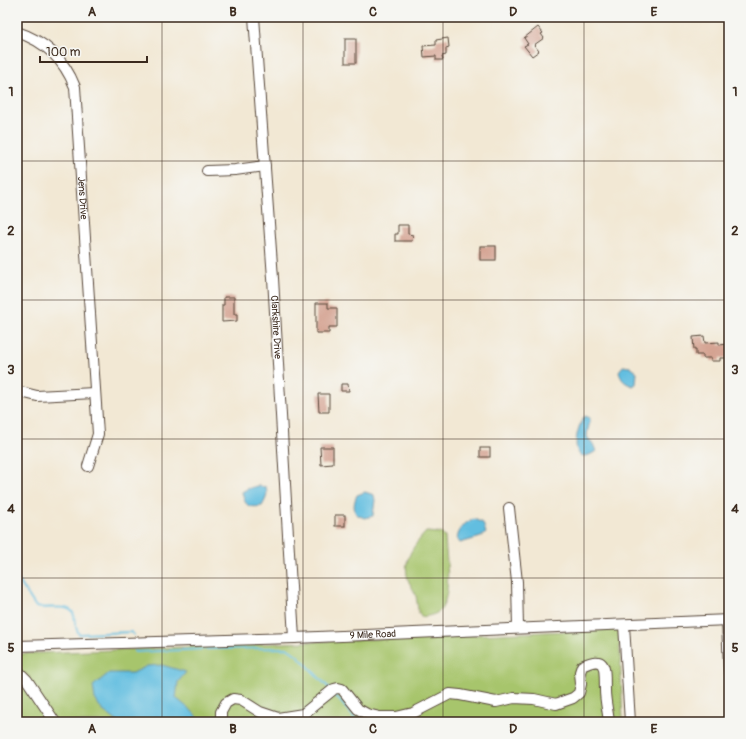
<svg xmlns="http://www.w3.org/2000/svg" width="746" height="739" font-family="Pangolin,sans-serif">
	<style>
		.green { fill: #a7c56c; stroke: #717845 }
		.water { fill: #62bee0; stroke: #4e747f }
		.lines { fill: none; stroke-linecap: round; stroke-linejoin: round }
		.stream { stroke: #62bee0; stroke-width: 2 }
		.building { fill: #d29c8a }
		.minor-casing { stroke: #564639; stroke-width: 12 }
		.minor { stroke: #fff; stroke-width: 10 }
		.grid { fill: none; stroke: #3b2a1e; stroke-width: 1; stroke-opacity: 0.55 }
		.labels { text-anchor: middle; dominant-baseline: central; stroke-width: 3; stroke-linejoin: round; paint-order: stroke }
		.street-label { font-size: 10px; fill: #3b2a1e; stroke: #f6f6f2 }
		.neatline { fill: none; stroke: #3b2a1e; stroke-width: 1.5 }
		.grid-label { font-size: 13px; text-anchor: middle; font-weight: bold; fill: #3b2a1e }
	</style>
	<rect width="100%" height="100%" fill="#f6f6f2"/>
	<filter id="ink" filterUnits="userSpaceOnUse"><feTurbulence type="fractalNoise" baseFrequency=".025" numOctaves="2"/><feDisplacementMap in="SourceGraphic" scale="8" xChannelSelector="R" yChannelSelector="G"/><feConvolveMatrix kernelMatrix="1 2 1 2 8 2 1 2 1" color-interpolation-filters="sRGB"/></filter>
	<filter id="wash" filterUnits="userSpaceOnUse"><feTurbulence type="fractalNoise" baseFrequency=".012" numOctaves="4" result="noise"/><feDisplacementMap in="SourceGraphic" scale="16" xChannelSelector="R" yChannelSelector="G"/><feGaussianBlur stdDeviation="0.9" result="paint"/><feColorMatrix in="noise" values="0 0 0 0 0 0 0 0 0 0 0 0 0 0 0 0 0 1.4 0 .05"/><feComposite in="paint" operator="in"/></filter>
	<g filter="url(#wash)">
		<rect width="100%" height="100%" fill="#f2e8d4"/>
		<g class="green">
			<path d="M426,532L441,533L445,537C446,557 452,590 442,608C438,615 428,616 421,617C416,608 418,601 415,593C413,589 411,586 409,582C401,562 413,546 426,532Z"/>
			<polygon points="619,629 623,722 17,722 17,654"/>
		</g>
		<g class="water">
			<path d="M623,366L630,367L637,372L636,384L633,386C624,383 621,380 619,371Z"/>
			<path d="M585,416L590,418C590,425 587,430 587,437L593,444L596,451C569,470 574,429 585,416Z"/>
			<path d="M257,486L266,487C268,495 266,499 262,506C248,508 245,506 242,492L247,489Z"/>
			<path d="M365,492L374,495L375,500L373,516L364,518L356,514C353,507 354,502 357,495Z"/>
			<path d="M474,519L483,523L486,533L481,537L460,543L457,539C459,528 464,523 474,519Z"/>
			<polygon points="162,665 186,672 178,682 176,698 193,712 201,722 118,722 102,710 95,699 93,686 109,673 133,673 147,666"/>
		</g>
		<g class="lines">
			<g class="stream">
				<path d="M17,578L36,607C45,610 68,603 73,613C76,619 74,626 79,634L131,632L134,635"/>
				<polyline points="135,651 135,652 209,649 287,648 297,655 329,688"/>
				<polyline points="334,694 358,722"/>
			</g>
		</g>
		<g id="blocks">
			<g class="building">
				<polygon points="538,27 543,33 541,34 544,38 534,45 539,51 532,56 524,46 528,44 524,38"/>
				<polygon points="448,38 449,47 446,48 446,55 442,56 443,60 436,60 436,56 424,57 423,46 436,45 436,40"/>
				<rect x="345" y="39" width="11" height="24"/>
				<polygon points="398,225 408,225 408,234 413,235 412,241 395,241 395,234 398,234"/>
				<rect x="480" y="246" width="16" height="14"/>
				<polygon points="224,297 234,297 234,314 237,314 237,321 222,322 222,305 224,305"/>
				<polygon points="316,303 328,303 328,308 337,308 337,327 329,327 329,333 316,333"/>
				<polygon points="704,336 705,343 719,342 719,345 729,344 729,353 727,353 727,358 720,358 720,361 711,361 711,358 703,358 703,355 696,355 696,350 694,350 693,337"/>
				<polygon points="341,384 348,384 349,391 341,391"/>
				<polygon points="318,394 329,394 329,412 319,412"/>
				<polygon points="320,447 333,447 333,464 321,465"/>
				<rect x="480" y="448" width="10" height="9"/>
				<rect x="335" y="515" width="10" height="11"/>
			</g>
		</g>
	</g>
	<g filter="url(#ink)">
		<use href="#blocks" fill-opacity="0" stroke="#564639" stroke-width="1"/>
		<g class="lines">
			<g class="minor-casing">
				<g id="minor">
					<path id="s1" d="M254,17L273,278L294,638"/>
					<path id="s2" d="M17,32C45,41 64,59 75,87L98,434L88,466"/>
					<polyline points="207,171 235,170 265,166"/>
					<polyline points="17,391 37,396 94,393"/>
					<polyline points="509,508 517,582 518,628"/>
					<polyline points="727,620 729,670"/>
					<polyline points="624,625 630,722"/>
					<path id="s3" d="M17,646L294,638L729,620"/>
					<polyline points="17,670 27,680 55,722"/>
					<path d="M278,718L303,714L334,689L338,688L342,689L358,709L367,714L380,717H396L413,713L450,694L460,695L496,702L514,698L534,699L556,704L573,698L579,693L581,684L580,672L582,666C609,653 604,672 605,690C605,701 608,712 609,722"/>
					<polyline points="221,722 221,712 226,703 233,699 241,700 260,712 278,718 284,721"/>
				</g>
			</g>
			<use href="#minor" class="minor"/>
		</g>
	</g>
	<path class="grid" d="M162,17V722M303,17V722M443,17V722M584,17V722M17,161H729M17,300H729M17,439H729M17,578H729"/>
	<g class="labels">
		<g class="street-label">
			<text stroke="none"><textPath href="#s2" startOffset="194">Jens Drive</textPath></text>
			<text stroke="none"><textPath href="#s1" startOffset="311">Clarkshire Drive</textPath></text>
			<text stroke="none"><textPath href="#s3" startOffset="356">9 Mile Road</textPath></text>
		</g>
	</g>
	<rect width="746" height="739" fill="none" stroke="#f6f6f2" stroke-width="44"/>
	<path d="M40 56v6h107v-6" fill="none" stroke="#3b2a1e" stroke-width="2"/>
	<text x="46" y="56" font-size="12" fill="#3b2a1e" stroke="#f6f6f2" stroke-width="3" paint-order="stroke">100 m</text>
	<rect x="22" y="22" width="702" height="695" class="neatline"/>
	<g class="grid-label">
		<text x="92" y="16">A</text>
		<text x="233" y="16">B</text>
		<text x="373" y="16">C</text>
		<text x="513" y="16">D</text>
		<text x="654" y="16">E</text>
		<text x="11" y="96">1</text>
		<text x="735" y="96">1</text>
		<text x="11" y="235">2</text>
		<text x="735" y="235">2</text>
		<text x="11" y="374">3</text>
		<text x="735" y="374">3</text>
		<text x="11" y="513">4</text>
		<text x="735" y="513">4</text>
		<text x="11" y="652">5</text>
		<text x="735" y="652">5</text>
		<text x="92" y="733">A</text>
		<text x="233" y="733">B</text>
		<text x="373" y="733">C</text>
		<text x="513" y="733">D</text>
		<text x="654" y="733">E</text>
	</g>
</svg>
